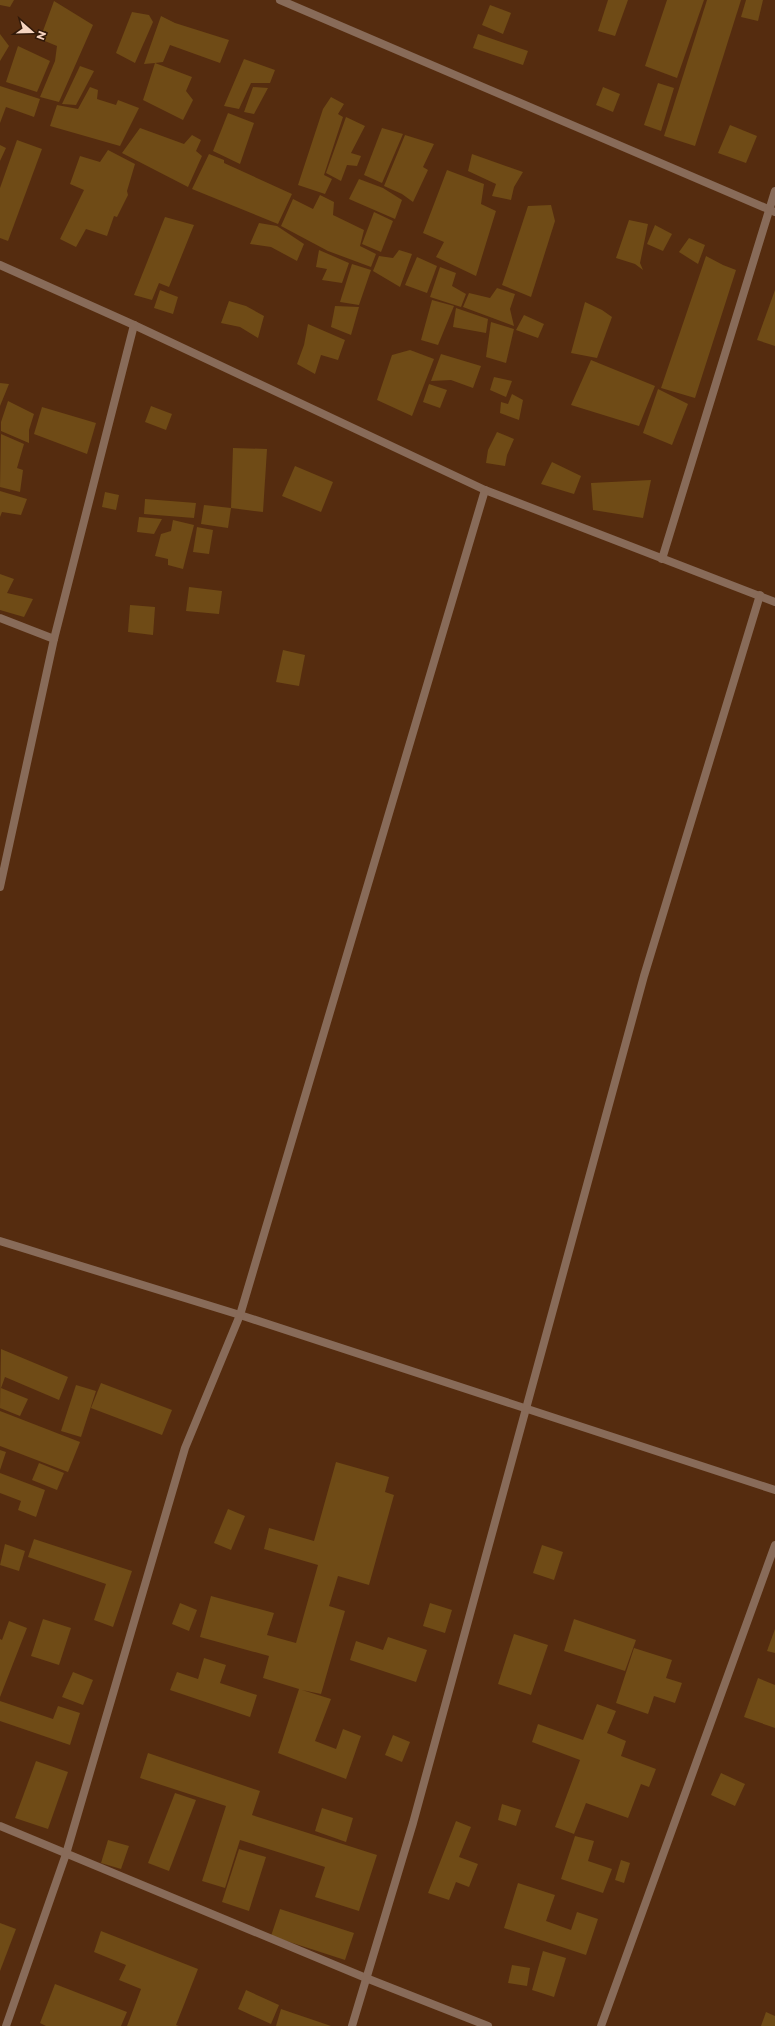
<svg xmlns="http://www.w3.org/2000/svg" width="775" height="2026" font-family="Montserrat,sans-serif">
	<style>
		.building { fill: #6f4b16 }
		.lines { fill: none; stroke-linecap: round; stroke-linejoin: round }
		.minor { stroke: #886b59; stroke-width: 8 }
	</style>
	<rect width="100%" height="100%" fill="#552c0f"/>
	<g class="building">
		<polygon points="0,0 14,0 10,7 0,5"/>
		<polygon points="608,0 628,0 615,36 598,31"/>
		<polygon points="667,0 704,0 677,78 645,66"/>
		<polygon points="707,0 741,0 695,146 664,136"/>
		<polygon points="746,0 763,0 758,21 741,17"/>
		<polygon points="54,1 93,25 59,102 40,97 55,61 57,46 40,39"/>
		<polygon points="490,5 511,13 503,34 482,25"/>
		<polygon points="132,12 149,15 153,22 135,63 116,53"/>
		<polygon points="161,16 175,23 229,40 220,63 170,45 163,62 155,63 192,77 186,91 193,100 183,120 143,100 155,63 144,64"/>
		<polygon points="0,34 9,46 0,61"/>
		<polygon points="478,34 528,51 523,65 473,48"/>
		<polygon points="18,46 50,61 37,92 6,82"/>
		<polygon points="244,59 275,70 270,83 251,83 239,109 224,106"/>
		<polygon points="80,66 94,71 76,105 62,104"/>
		<polygon points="658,83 674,88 661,131 644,125"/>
		<polygon points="0,86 40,99 34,117 6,107 0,123"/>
		<polygon points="90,87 98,90 97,99 116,105 118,100 139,108 120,146 50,126 57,105 78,109"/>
		<polygon points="253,87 268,88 254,114 244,112"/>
		<polygon points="603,87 620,94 613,112 596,105"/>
		<polygon points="331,97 344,104 338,114 343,117 324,175 332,179 325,194 298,185 323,109"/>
		<polygon points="228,113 254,123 240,164 213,151"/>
		<polygon points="346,117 365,126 351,153 361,156 357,166 347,165 341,181 326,173"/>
		<polygon points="730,125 757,136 746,163 718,153"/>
		<polygon points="140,128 184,144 192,135 201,140 196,151 202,156 188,187 122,153"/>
		<polygon points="382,128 403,134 382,183 364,175"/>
		<polygon points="405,135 434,144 423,167 428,170 413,202 402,194 384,186"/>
		<polygon points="17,140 42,149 8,241 0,238 0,188"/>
		<polygon points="0,145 6,148 0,161"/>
		<polygon points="108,150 135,164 127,191 128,195 117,217 114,216 107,236 86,229 76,247 60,239 84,190 70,184 80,156 100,162"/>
		<polygon points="209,154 224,160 224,163 292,194 278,224 192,189"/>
		<polygon points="472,154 523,172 514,187 511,200 492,196 496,184 468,171"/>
		<polygon points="447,170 484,184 481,204 496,211 476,276 436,257 444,242 423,233"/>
		<polygon points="359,179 383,188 402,200 395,219 349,199"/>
		<polygon points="320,195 334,202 333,215 364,230 360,246 376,254 371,267 328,251 281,226 293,199 313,209"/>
		<polygon points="551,205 555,221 531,297 502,285 528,206"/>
		<polygon points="374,212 393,221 381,252 362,244"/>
		<polygon points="165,217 194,225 169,287 159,283 152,300 134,295"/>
		<polygon points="629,220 648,224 640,263 643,270 635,264 616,258"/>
		<polygon points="259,223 277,226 304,244 297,261 271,247 250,244"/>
		<polygon points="655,225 672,234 663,251 647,244"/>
		<polygon points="689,238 705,245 698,264 679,252"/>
		<polygon points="319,250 349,263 342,283 322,280 327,269 316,267"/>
		<polygon points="399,250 412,254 400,287 373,271 379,256 393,258"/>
		<polygon points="706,256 723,265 736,270 695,398 661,388"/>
		<polygon points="417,257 437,266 427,293 405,285"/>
		<polygon points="352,264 371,270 359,305 340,302"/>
		<polygon points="440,267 456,273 452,286 466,294 461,307 430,297"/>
		<polygon points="497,288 515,294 510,309 514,326 463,307 469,293 490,298"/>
		<polygon points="160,290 178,297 173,314 154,308"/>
		<polygon points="775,290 775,346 757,340"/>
		<polygon points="432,300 454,306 438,345 421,340"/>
		<polygon points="229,301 246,306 264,316 258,338 240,327 221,323"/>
		<polygon points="585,302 602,310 612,317 597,358 571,353"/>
		<polygon points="335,306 359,307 351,335 331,327"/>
		<polygon points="456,308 488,319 486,333 453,327"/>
		<polygon points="524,315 544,324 538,338 516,330"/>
		<polygon points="491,322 514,329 506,363 486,357"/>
		<polygon points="308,324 345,340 338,360 321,355 315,374 297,364 304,345"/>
		<polygon points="410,350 434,359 412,416 377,400 392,355"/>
		<polygon points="441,354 481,366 473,388 451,380 431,381"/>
		<polygon points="591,360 655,386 639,426 571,405"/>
		<polygon points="494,377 512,381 506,397 490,390"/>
		<polygon points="0,383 9,384 0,406"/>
		<polygon points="429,384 447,390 440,408 423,402"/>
		<polygon points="658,389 688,404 672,445 643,433"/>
		<polygon points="512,394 523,400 519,420 500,413 501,402 508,404"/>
		<polygon points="8,401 34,414 29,430 29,443 1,431 1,422"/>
		<polygon points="151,406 172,414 166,430 145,422"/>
		<polygon points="42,407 96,423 87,454 34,434"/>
		<polygon points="497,432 514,439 507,455 505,466 486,463 488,450"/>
		<polygon points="1,434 24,444 17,468 23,470 20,492 0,487"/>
		<polygon points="233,448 267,449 263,512 231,508"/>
		<polygon points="552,462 581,476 574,494 541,484"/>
		<polygon points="295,466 333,482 321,512 282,496"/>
		<polygon points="651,480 643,518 593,510 591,483"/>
		<polygon points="0,491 27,499 21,515 2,512 0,517"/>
		<polygon points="105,492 119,495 116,510 102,507"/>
		<polygon points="145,499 196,503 194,518 144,514"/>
		<polygon points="204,505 231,508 228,528 201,524"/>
		<polygon points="139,517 162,519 154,534 137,532"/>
		<polygon points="173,520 194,525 183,569 168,565 168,559 155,556 161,534 171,531"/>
		<polygon points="197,527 213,530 209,554 193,552"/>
		<polygon points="0,574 14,579 7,593 33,599 24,617 0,610"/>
		<polygon points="189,587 222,591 219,614 186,611"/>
		<polygon points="130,605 155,607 153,635 128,632"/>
		<polygon points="283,650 305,655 299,686 276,682"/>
		<polygon points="1,1349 68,1377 59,1400 5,1377 1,1388 28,1399 20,1416 0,1408"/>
		<polygon points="101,1383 172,1410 162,1435 91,1408"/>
		<polygon points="76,1385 96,1391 81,1437 61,1431"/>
		<polygon points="0,1411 80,1442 68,1472 0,1446"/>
		<polygon points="0,1450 6,1452 0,1470"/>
		<polygon points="336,1462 389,1477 385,1492 394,1495 369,1585 338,1576 329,1606 345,1611 321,1694 302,1690 331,1699 315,1741 336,1749 343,1729 361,1736 346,1779 278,1753 299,1689 263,1678 269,1656 200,1637 211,1596 274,1613 267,1635 296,1643 318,1565 264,1549 269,1528 314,1541"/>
		<polygon points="39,1463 64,1473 57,1490 32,1480"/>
		<polygon points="0,1473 45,1490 36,1517 18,1510 21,1501 0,1493"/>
		<polygon points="228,1509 245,1516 231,1550 214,1543"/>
		<polygon points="34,1539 132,1571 113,1627 94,1620 106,1584 28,1557"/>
		<polygon points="5,1544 25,1551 19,1571 0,1565"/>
		<polygon points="542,1545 563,1552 554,1580 533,1573"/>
		<polygon points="180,1603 197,1610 189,1631 172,1624"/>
		<polygon points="430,1603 452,1610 445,1633 423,1626"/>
		<polygon points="43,1619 71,1628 59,1665 31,1656"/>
		<polygon points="574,1619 636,1640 625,1671 564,1651"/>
		<polygon points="9,1621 27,1628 0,1697 0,1639 2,1640"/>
		<polygon points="775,1629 775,1653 767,1651"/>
		<polygon points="514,1634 548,1645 531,1695 498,1684"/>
		<polygon points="388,1637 427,1650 416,1682 350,1660 356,1641 383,1650"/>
		<polygon points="634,1648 672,1660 666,1678 682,1683 675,1703 654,1696 648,1714 616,1703"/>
		<polygon points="204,1658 226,1665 220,1683 257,1695 250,1717 170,1690 177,1672 198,1679"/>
		<polygon points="73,1672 93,1680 83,1705 62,1697"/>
		<polygon points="758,1678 775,1685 775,1728 744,1717"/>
		<polygon points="0,1701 53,1719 58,1706 80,1713 70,1745 0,1721"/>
		<polygon points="597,1704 616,1711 607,1733 626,1741 621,1756 656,1769 649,1787 641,1784 628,1818 586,1803 574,1834 555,1827 580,1760 532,1742 538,1724 583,1740"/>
		<polygon points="393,1735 410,1742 402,1762 385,1755"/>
		<polygon points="148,1753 260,1791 252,1815 377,1855 359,1911 315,1897 325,1867 240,1840 225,1888 202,1881 226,1806 140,1778"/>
		<polygon points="36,1761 68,1772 48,1829 15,1818"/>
		<polygon points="721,1773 745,1784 735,1806 711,1795"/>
		<polygon points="175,1793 196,1800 169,1871 148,1863"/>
		<polygon points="502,1804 521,1810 516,1826 498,1820"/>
		<polygon points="322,1808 353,1818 346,1842 315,1831"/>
		<polygon points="456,1821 471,1827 459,1857 478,1864 469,1887 456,1882 449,1900 428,1893"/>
		<polygon points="575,1836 594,1841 588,1861 612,1869 603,1893 561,1879"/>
		<polygon points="108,1840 129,1846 121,1869 101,1863"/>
		<polygon points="239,1849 266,1857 249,1911 222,1902"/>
		<polygon points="621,1860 630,1863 624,1883 615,1880"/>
		<polygon points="518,1883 555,1895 546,1921 571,1930 577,1912 598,1919 586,1955 504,1928"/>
		<polygon points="280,1909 354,1933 345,1960 271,1936"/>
		<polygon points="0,1923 16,1929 0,1971"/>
		<polygon points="101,1931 198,1969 176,2025 179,2026 127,2026 141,1989 119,1980 126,1965 94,1952"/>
		<polygon points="543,1951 566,1958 554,1997 532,1990"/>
		<polygon points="512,1965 530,1968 527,1986 508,1983"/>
		<polygon points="55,1984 127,2012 121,2026 46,2026 40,2023"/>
		<polygon points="246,1990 279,2005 271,2024 238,2009"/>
		<polygon points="281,2009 331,2026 276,2026"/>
		<polygon points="766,2012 775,2016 775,2026 761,2026"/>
	</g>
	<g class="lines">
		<g class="minor">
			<polyline points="280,0 775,212"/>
			<polyline points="0,265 134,325 485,490 775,602"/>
			<polyline points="662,559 775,191"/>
			<polyline points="0,618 54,639"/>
			<polyline points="0,887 54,639 134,325"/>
			<polyline points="0,1241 240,1315 775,1490"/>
			<polyline points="0,1826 366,1978 488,2026"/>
			<polyline points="6,2026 66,1854 185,1448 240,1315 485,490"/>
			<polyline points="352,2026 413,1823 644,976 760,595"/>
			<polyline points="601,2026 775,1545"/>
		</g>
	</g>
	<g transform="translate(32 32) rotate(110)" stroke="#311909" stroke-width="3" paint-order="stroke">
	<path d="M0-3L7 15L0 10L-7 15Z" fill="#f6d5c1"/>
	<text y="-6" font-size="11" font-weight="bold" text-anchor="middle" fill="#f6d5c1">N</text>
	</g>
</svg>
